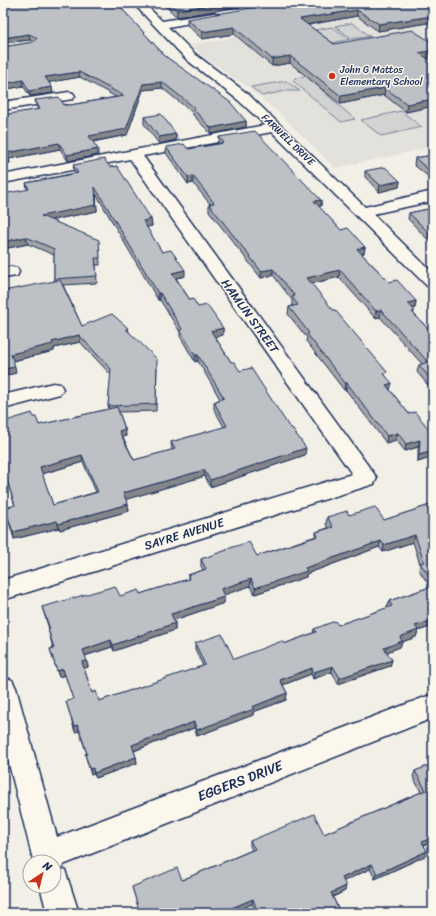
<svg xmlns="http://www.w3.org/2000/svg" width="436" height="916" font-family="Sriracha,sans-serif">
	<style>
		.built { fill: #e2e1dc }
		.green { fill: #d2d3d2; stroke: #768198 }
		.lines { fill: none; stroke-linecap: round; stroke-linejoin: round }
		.street-casing { stroke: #1b2f5e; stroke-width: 3 }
		.street { fill: #fbf7ec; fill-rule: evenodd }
		.wall { fill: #a3a5a9; stroke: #1b2f5e; fill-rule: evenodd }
		.shaded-wall { fill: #848689; stroke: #1b2f5e }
		.building { fill: #bdc0c4; stroke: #1b2f5e; fill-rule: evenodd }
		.poi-dot { fill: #c8321e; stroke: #fbf7ec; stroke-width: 1.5 }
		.labels { text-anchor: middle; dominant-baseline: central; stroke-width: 3; stroke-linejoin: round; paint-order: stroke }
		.far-poi-label { font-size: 10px; fill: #1b2f5e; stroke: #fbf7ec; text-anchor: start }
		.far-street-label { font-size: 10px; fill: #1b2f5e; stroke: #fbf7ec }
		.street-label { font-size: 12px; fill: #1b2f5e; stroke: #fbf7ec }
		.near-street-label { font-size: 14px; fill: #1b2f5e; stroke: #fbf7ec }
	</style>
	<rect width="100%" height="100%" fill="#f2efe6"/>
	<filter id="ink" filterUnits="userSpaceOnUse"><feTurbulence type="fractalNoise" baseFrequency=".025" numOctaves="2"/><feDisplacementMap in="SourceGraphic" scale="8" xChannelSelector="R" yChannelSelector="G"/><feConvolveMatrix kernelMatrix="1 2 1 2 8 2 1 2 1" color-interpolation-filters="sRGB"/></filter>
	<g filter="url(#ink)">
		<polygon class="built" points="428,3 433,3 433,147 335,168 282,116 249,88 202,56 191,45"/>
		<g class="green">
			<polygon points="352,23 370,36 352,39 335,26"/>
			<polygon points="332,27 350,39 332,43 315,30"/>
			<path d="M306,76C325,92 336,104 355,119L341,122L293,81L295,78Z"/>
			<polygon points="286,81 300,91 285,91 262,96 251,87"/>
			<polygon points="401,111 422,127 381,136 361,120"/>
		</g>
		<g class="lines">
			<g class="street-casing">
				<g id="street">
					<polygon points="133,3 144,3 162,21 214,13 218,14 219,16 218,18 168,27 195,54 248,94 365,207 433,191 433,201 373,214 433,273 433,287 427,286 272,132 143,156 377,478 374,484 3,600 3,580 352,474 130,159 3,183 3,175 265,125 238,100 187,60"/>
					<polygon points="69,92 73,93 75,96 73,99 3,110 3,102"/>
					<polygon points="11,267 17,268 19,272 17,276 3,278 3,268"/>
					<polygon points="53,383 60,384 63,389 60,394 3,409 3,395"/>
					<polygon points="3,676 12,680 16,688 57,837 433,694 433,718 63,865 61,869 65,870 79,913 47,913 40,886 54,886 54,862 34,862 32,856 3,740"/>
				</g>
			</g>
			<use href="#street" class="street"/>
		</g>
		<g class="wall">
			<polygon points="3,3 124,11 165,56 246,121 246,127 211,134 193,115 193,113 162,88 143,90 127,135 93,142 98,155 68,161 60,149 9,159 10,163 3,164 3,115 38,110 36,106 35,100 70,105 116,97 80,77 49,82 53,93 30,96 23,86 3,90 3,47 34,42 30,40 3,43"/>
			<polygon points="162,3 264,3 177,17"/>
			<polygon points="433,3 433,22 378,31 357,16 308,25 334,44 427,58 433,62 433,106 406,112 384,95 340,104 290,63 272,66 234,34 202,39 187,25 187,19"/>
			<polygon points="144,117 176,134 176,140 159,144 144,124"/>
			<polygon points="219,137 321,200 321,206 319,207 341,230 365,247 364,253 362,254 389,282 416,301 415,308 412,308 414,314 433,334 433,391 417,372 419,365 422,364 380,317 375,318 339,277 311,284 386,376 390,390 409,414 433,434 433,457 418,462 418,447 405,451 396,440 386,443 346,390 344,390 306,341 307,338 288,314 289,307 293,306 292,304 292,300 273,275 261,278 209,211 209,204 210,204 193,183 188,184 166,153 166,147 188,149 219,143"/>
			<polygon points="433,155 433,177 430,178 414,165 415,158"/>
			<path d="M73,165L110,167L151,219L152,226L146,227L162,252L185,276L176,278L190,300L223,328V335L215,337L231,362L240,371L305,455L210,487L205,476L126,499L129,511L60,530L59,528L14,539L5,508L15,506L6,477L3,478V422L34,417L39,425L109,409L108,406L111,375L80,342L54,348V351L13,361L16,373L3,376L54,281V255L28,244L3,249L27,189L26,183L75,173L74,171ZM96,194L158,300H160L180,332V336L195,362L198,361L220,399L214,402V409L224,427L171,442L172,450L134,460L123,437L126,436L125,429L119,412L156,411L157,366L129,332L128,328L82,326L63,285L97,283L96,265H100L99,247L52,220L97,211ZM83,462L96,492L53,505L42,474Z"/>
			<polygon points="365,171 400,181 399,187 379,192 365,177"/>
			<polygon points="433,208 433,245 408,219 409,213"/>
			<path d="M433,504V626L418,631L416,637L402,642L400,647L387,652L392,660L390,666L338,684L332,672L313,679L311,674L283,685L287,693L286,700L253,712V715L197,736L194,728L134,751L136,757L137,763L96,778L94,774L91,775L85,754H87L79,731L75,732L68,708L66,702L73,699L65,675L59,677L52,656L50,649L53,648L48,629H49L42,607L140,594L188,579V575L203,570L201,566V559L227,551V549L257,556L316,536V532L328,528L326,524L327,517L349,515L384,520ZM413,542L420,564L419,570L430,587L389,601L387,608L338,625L314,629L313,633L284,644L234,659L195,643V649L203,666L99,701L92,693L84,668L88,667L85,656L112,647L114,651L175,630V623L174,620L224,603V597L223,595L250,586L255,594L306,577V574L379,547L383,552Z"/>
			<polygon points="433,764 433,841 424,845 425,856 375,879 370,869 343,881 345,891 333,897 340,913 256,913 252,904 232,913 140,913 132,887 182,880 252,850 250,846 250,841 324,834 421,792 413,777 415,771"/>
		</g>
		<g class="shaded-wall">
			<polygon points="223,3 264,3 177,17 177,10"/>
			<polygon points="357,10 357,16 300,26 300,19"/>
			<polygon points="433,16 433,22 378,31 379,24"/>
			<polygon points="234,27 234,34 202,39 202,32"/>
			<polygon points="29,34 30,40 3,43 3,38"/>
			<polygon points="433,50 433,57 418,60 419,53"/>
			<polygon points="290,56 290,63 272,66 272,59"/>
			<polygon points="79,72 80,77 46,83 45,77"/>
			<polygon points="23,80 23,86 3,90 3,84"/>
			<polygon points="162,82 162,88 143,90 127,135 90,142 89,136 143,84"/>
			<polygon points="52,87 53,93 30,96 29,91"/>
			<polygon points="385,88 384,95 340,104 341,96"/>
			<polygon points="433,99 433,106 406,112 407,104"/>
			<polygon points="246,121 246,127 211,134 211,128"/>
			<polygon points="176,134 176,140 159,144 159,137"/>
			<polygon points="59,143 60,149 9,159 10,163 3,164 3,158 7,153"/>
			<polygon points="98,149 98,155 68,161 67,155"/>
			<polygon points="433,171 433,177 430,178 431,172"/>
			<polygon points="193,176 193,183 188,184 188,177"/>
			<polygon points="400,181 399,187 379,192 380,185"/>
			<polygon points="96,194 97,211 42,222 41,216"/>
			<polygon points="321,200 321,206 313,208 314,201"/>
			<polygon points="151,219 152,226 143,228 143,221"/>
			<polygon points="26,237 28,244 3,249 3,242"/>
			<polygon points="365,247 364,253 357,255 357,249"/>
			<polygon points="273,269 273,275 261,278 261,271"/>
			<polygon points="185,270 185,276 172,279 172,273"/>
			<polygon points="340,270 339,277 306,285 307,278"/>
			<rect x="158" y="293" width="2" height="7"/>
			<polygon points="416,301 415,308 406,310 408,303"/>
			<polygon points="381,310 380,317 375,318 376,311"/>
			<polygon points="223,328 223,335 211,338 211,331"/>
			<polygon points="79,335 80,342 54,348 54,351 12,361 11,354 52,342"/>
			<polygon points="195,355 198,355 198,361 195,362"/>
			<polygon points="15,367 16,373 3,376 3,369"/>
			<polygon points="345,383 347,383 346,390 344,390"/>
			<polygon points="392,383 390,390 386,385"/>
			<polygon points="125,429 126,436 120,437 119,431"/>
			<polygon points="398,433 396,440 386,443 387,436"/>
			<polygon points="420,440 418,447 405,451 406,444"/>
			<polygon points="306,448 305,455 210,487 210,480"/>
			<polygon points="433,451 433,457 418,462 419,455"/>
			<polygon points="82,455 83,462 41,474 40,467"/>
			<polygon points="204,470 205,476 124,500 123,493"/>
			<polygon points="3,471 4,471 6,477 3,478"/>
			<polygon points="128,504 129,511 60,530 58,524"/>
			<polygon points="57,521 59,528 14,539 13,532"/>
			<polygon points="415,535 413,542 383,552 384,545"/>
			<polygon points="381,541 379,547 306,574 306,577 255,594 255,588 305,568"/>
			<polygon points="251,579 250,586 221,596 221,589"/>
			<polygon points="224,597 224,603 171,621 171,614"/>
			<polygon points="433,620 433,626 418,631 416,637 402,642 400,647 382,654 384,648 415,626"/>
			<polygon points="175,623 175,630 114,651 113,645"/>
			<polygon points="111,640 112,647 84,656 83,650"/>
			<polygon points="392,660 390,666 338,684 340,678"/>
			<polygon points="87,661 88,667 83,669 82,662"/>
			<polygon points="333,666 332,672 313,679 314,672"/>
			<polygon points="312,668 311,674 280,686 280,680"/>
			<polygon points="63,669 65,675 59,677 57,671"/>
			<polygon points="287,693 286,700 253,712 253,715 197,736 197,730 252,707"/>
			<polygon points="194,722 194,728 133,751 132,745"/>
			<polygon points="78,725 79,731 75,732 74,726"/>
			<polygon points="136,757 137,763 96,778 94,773"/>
			<polygon points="93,768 94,774 91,775 90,769"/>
			<polygon points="433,837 433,841 420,847 422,842"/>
			<polygon points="427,851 425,856 375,879 377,874"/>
			<polygon points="372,864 370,869 340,883 342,878"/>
			<polygon points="346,886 345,891 330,898 331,893"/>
			<polygon points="253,899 252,904 232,913 220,913"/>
			<polygon points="320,908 319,913 309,913"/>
		</g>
		<g class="building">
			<polygon points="3,3 118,3 124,11 165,56 230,102 246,121 211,128 193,109 195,108 162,82 143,84 126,129 89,136 98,149 67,155 59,143 7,153 9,156 3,158 3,115 40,109 35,100 59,97 64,105 70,105 124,96 79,72 45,77 52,87 29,91 23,80 3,84 3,47 33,42 37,38 29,34 3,38"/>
			<polygon points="169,3 223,3 177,10"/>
			<polygon points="280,3 433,3 433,16 379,24 357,10 300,19 334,44 412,30 433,43 433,50 419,53 433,62 433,99 407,104 385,88 341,96 290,56 272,59 234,27 202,32 187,19"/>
			<polygon points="161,114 176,134 159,137 144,117"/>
			<polygon points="255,131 321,200 314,201 341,230 348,228 365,247 357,249 389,282 397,280 416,301 408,303 415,311 412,312 433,334 433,382 419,365 428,362 381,310 376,311 340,270 307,278 333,310 335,310 387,372 384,374 392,383 386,385 409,414 415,412 433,434 433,451 419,455 420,440 406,444 398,433 387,436 347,383 345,383 307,334 309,333 289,307 298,305 292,297 295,296 273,269 261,271 209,204 214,203 193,176 188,177 166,147 184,144 188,149 224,143 219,137"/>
			<polygon points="433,155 433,171 431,172 415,158"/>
			<path d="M104,159L110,167L117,166L151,219L143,221L162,252L171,250L185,270L172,273L190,300L193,299L198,307L207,305L223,328L211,331L231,362H234L240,371L251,368L290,428L291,427L306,448L210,480L204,470L123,493L128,504L58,524L57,521L13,532L5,508L15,505L4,471H3V422L32,413L34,417H36L39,425L117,407L125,429L119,431L134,460L175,449L171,442L227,426L214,402L224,398L198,355H195L180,330L182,329L160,293H158L95,187L96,205L41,216L99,240L100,258H95L97,276L54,279V249L26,237L3,242V194L29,189L26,183L78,173L73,165ZM82,455L98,492L53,505L40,467Z"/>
			<polygon points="385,167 400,181 380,185 365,171"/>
			<polygon points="433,208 433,237 409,213"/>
			<polygon points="60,280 82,326 112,314 128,328 126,329 157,359 156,404 108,406 111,369 79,335 52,342 53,344 11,354 15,367 3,369 3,291"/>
			<polygon points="433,504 433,581 420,563 424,562 415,535 384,545 381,541 305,568 307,571 255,588 251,579 221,589 224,597 171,614 175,623 113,645 111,640 83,650 87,661 82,662 92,693 96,691 99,701 205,665 195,643 222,634 234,659 282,641 284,644 316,632 314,629 335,621 338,625 392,606 389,601 433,586 433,620 415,626 418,630 400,637 402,641 384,648 392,660 340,678 333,666 314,672 312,668 280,680 287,693 252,707 254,709 197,730 194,722 132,745 136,757 94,773 93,768 90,769 85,754 87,754 78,725 74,726 66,702 73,699 63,669 57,671 50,649 54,648 48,629 50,629 42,607 115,586 120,596 139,590 140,594 159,588 189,579 188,575 206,569 201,559 227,550 227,549 249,542 257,556 318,536 316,532 333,527 327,517 347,511 349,515 375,507 384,520"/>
			<polygon points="433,764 433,837 422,842 427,851 377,874 372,864 342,878 346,886 331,893 340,913 323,913 320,908 309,913 258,913 253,899 220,913 140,913 132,887 177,868 182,880 255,849 250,841 314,814 324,834 426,790 415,771"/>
		</g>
	</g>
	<circle class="poi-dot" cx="332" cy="76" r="4"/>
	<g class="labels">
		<g class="far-poi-label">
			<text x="340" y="70">John G Mattos<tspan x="340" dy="12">Elementary School</tspan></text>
		</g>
		<g class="far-street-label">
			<text transform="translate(288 140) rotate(44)">FARWELL DRIVE</text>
		</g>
		<g class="street-label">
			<text transform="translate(250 316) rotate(54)">HAMLIN STREET</text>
			<text transform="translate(184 534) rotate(-17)">SAYRE AVENUE</text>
		</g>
		<g class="near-street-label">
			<text transform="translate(240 781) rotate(-21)">EGGERS DRIVE</text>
		</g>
	</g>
	<rect width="436" height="916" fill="none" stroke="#fbf7ec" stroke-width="16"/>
	<rect x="8" y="8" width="420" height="900" fill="none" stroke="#1b2f5e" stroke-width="1.5" filter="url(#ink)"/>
	<g transform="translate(42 874) rotate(35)"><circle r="19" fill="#fbf7ec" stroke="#a1a7b3"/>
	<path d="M0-3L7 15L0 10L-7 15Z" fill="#c8321e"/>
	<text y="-6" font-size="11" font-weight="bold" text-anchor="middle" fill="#1b2f5e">N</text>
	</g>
</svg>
